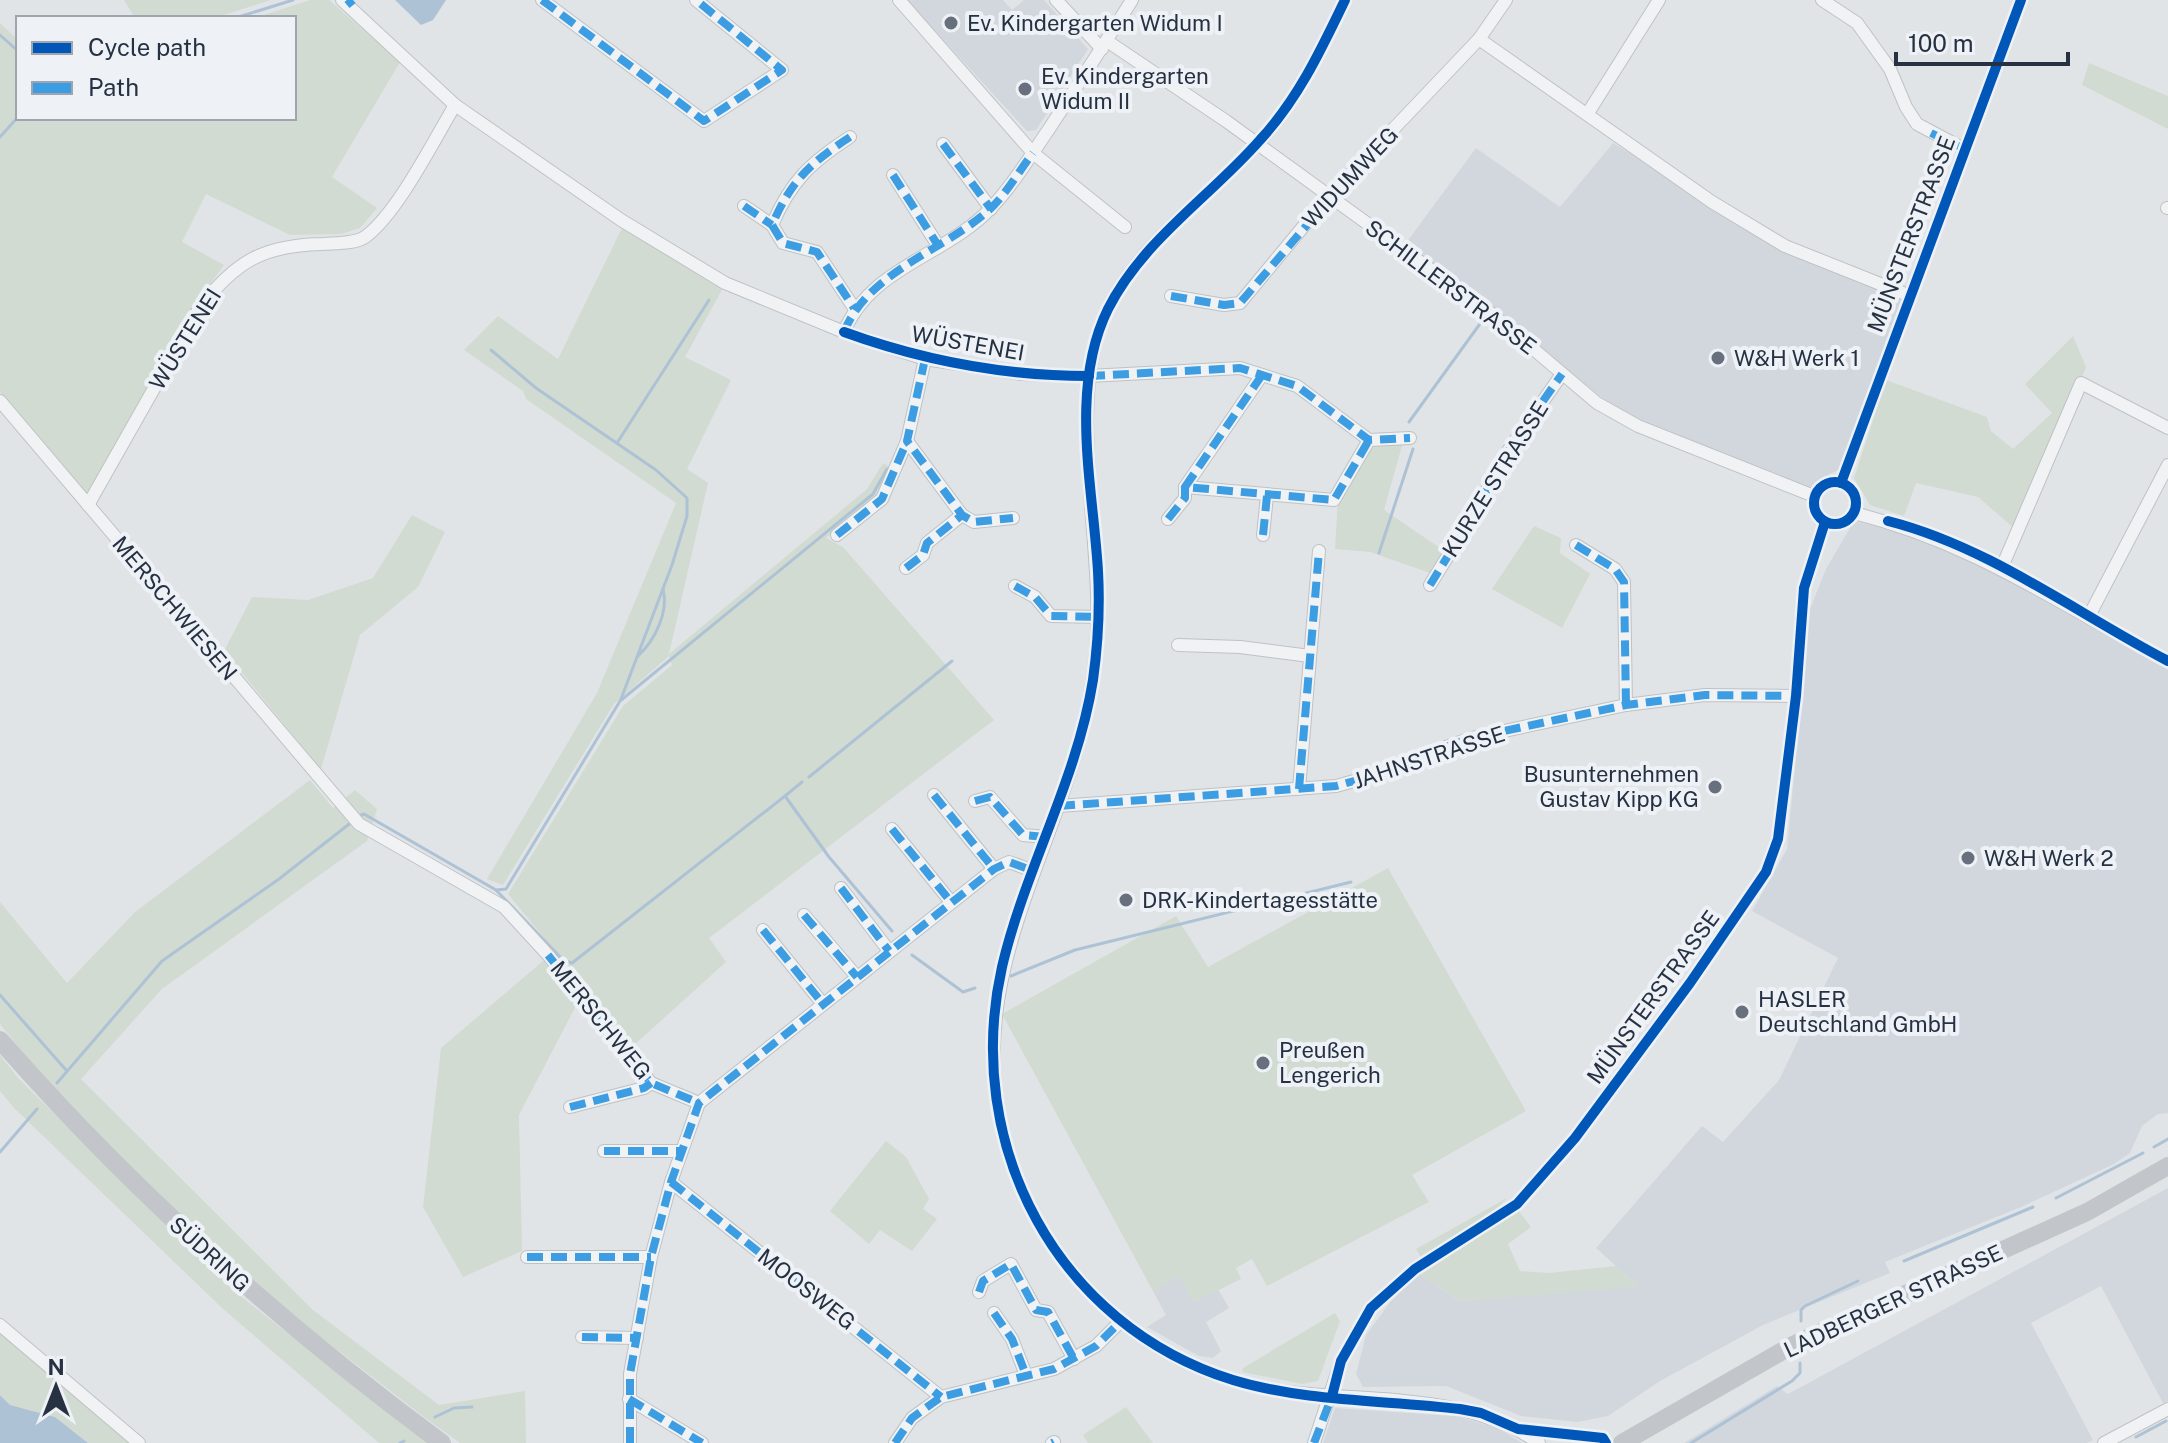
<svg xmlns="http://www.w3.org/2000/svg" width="2168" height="1443" font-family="'Public Sans',sans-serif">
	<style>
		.built { fill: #d2d7de }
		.green { fill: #d2dbd1 }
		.water { fill: #adc2d4 }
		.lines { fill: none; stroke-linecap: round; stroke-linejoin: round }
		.stream { stroke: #adc2d4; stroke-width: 3 }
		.minor-casing { stroke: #bfc2c5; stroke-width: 14 }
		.minor { stroke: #f1f2f3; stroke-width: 12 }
		.secondary { stroke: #c2c5c9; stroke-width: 18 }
		.quiet { stroke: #3c9de3; stroke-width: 8; stroke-dasharray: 16 8; stroke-linecap: butt }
		.cycleway-casing { stroke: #eef2f7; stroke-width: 15 }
		.cycleway { stroke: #0057b8; stroke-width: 10 }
		.poi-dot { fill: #67707c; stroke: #eef2f7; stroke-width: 3 }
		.labels { text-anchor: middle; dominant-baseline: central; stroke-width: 8; stroke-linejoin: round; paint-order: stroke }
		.poi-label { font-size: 22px; fill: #263142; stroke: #eef2f7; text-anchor: start }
		.street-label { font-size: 22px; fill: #263142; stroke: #eef2f7 }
	</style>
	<rect width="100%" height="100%" fill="#e1e4e7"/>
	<g class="built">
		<polygon points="907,0 1003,0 1012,10 1024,0 1044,0 1088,49 1036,130 1027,131"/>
		<polygon points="1613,143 1783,247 1904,294 1841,469 1829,474 1814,491 1618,410 1484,303 1398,254 1476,148 1560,207"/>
		<polygon points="1854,521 1915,536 2000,571 2086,618 2168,670 2168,1113 2158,1114 2142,1126 2130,1153 2114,1164 2021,1207 1885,1262 1890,1273 1763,1325 1660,1381 1608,1416 1577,1422 1521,1416 1446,1386 1363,1387 1356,1374 1366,1335 1391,1301 1420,1273 1458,1301 1638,1286 1596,1248 1702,1126 1723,1142 1779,1080 1838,958 1752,911 1787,849 1810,609 1826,569"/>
		<polygon points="2168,1188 2168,1401 2163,1403 2101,1286 2031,1323 2093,1440 2087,1443 1684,1443 1777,1386 1788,1394"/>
		<polygon points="1179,1275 1194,1302 1218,1289 1229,1308 1206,1322 1221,1351 1213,1358 1199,1356 1147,1327 1166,1315 1153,1291"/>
		<polygon points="1335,1408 1455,1416 1498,1428 1522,1443 1323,1443"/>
	</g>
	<g class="green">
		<polygon points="124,0 271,0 214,18 135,18"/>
		<polygon points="310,0 329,0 400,62 332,177 377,208 360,228 341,234 290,235 206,194 182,242 224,265 198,301 87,496 0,392 0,23 18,40 18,118 294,118 294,18 255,18"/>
		<polygon points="2089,63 2168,96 2168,129 2082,85"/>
		<polygon points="622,228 723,288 685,357 731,380 687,469 708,483 669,654 867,489 883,463 890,467 877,495 826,538 843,547 994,720 709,938 726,962 633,1046 508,894 623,706 672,665 669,656 614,704 503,885 487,879 597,693 676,503 526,399 523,391 464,350 498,316 558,359"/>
		<polygon points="2073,336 2086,367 2016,530 1978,497 1916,483 1904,516 1870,505 1854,478 1886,380 1987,417 1991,431 2013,449 2052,413 2025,384"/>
		<polygon points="1403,442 1384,510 1446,552 1433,574 1370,552 1335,549 1338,498 1371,444"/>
		<polygon points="412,515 445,532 418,587 360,635 321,769 224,651 252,597 308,600 373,578"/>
		<polygon points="1534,526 1561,538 1560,553 1590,574 1562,628 1492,589"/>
		<polygon points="310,780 333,808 355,790 377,809 367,841 162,989 81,1079 313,1310 439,1405 525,1391 526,1443 460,1443 424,1417 300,1321 196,1233 44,1079 0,1024 0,902 67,983 135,912"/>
		<polygon points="1388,868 1526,1111 1412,1175 1429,1202 1267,1286 1252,1259 1236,1268 1241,1279 1194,1302 1179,1276 1153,1291 1002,1014 1176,916 1208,967"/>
		<polygon points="543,961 578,1002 519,1115 522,1251 463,1277 423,1207 441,1048"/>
		<polygon points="0,1055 18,1078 239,1295 429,1443 379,1443 222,1308 14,1108 0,1091"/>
		<polygon points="886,1141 906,1157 929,1199 923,1209 937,1219 912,1251 880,1230 869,1244 830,1211"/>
		<polygon points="1507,1198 1497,1208 1422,1259 1416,1249"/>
		<polygon points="1518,1210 1531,1227 1508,1244 1520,1271 1549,1273 1616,1266 1639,1287 1458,1301 1420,1273"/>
		<polygon points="1335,1313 1340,1321 1318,1381 1302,1384 1242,1372 1243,1368"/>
		<polygon points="0,1334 129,1443 88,1443 55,1417 10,1405 0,1395"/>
		<polygon points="1126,1407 1153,1443 1088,1443 1083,1435"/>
	</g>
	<g class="water">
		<polygon points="395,0 446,0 433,20 421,25"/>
		<polygon points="0,1395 10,1405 55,1417 88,1443 0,1443"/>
	</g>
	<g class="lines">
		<g class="stream">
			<polyline points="235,18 293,0"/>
			<polyline points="0,35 18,51"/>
			<polyline points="0,137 18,117"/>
			<polyline points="491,350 536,388 656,470 687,498 687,516 672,565 621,699"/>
			<polyline points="1409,422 1482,321"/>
			<polyline points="617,443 709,300"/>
			<polyline points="1379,553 1413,449"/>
			<path d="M638,656C655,640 669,612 663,589"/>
			<polyline points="809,777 952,661"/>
			<polyline points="785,796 802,782"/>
			<polyline points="359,816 364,814 496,890 506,889 620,701 873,494 887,469"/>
			<polyline points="496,890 563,960 572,963 785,796 829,857 892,931"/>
			<polyline points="912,955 963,992 975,988"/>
			<polyline points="1011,976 1075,950 1351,882"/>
			<polyline points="0,995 66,1070"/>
			<polyline points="57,1083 162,961 279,879 353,821"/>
			<polyline points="2154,1147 2168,1139"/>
			<polyline points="0,1152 37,1109"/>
			<polyline points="2056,1198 2143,1153"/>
			<polyline points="1904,1261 2033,1207"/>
			<polyline points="1801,1321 1801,1310 1805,1306 1858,1281"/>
			<polyline points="435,1417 454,1408 472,1407"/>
			<polyline points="2136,1437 2166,1421"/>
			<polyline points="400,1443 404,1441"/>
			<polyline points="1691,1443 1792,1381 1800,1373 1800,1363"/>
		</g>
		<g class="minor-casing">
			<g id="minor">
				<polyline points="342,0 455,105 621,220 725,283 844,332 925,359 1021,374 1089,376 1240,368 1297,386 1369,440 1410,438"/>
				<polyline points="542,0 704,121 782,70 696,0"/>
				<polyline points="899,0 1033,153 1125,227"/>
				<polyline points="1056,0 1102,49"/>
				<path d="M1345,0C1321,49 1298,98 1262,139C1209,198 1136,243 1104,317C1066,409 1105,547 1096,650C1081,833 948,966 1010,1159C1031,1223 1071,1280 1123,1322C1169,1360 1230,1385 1289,1392C1373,1402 1467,1393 1539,1443"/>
				<polyline points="1822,0 1857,23 1890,69 1906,107 1917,124 1964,149"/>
				<polyline points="1479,39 1712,202 1785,246 1908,295"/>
				<polyline points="1107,41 1226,121 1492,314 1597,403 1638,426 1814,496"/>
				<polyline points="1588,113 1659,0"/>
				<path d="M850,137C810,163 791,181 772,225L783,243L817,252L854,308"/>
				<polyline points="943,144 991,209"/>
				<polyline points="893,175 939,247"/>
				<polyline points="744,206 772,225"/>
				<polyline points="2167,208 2168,208"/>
				<polyline points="1171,296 1224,305 1240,303 1322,204 1479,39 1506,0"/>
				<path d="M844,332C870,267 946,256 991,208C1013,185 1031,155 1049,129C1077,86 1105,43 1132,0"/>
				<polyline points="925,359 907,441 962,515 974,522 1013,518"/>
				<polyline points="1262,375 1185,487 1334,500 1369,440"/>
				<polyline points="0,401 359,824 504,907 548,955 651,1083 699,1103"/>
				<circle cx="1835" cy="503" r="21"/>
				<polyline points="1841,483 2021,0"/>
				<path d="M88,505L199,309C235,261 264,245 323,244C335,243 355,244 365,237C397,214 434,140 455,105"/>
				<path d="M1854,513C1977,544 2058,604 2168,661"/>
				<polyline points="1168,519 1185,498 1185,487"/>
				<polyline points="837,535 882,499 907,441"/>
				<polyline points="1263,535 1267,496"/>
				<polyline points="1576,545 1615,569 1624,582 1626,705"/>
				<polyline points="2002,567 2081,383 2168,428"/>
				<polyline points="906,568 923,555 927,543 962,515"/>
				<polyline points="1430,585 1480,504 1501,461 1562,374"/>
				<polyline points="1015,586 1035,597 1051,616 1099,617"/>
				<polyline points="2089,616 2168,465"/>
				<polyline points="1178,645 1240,647 1310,656"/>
				<polyline points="1299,789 1319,551"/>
				<polyline points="934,795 994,869"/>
				<polyline points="975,801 990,797 1023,835 1046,837"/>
				<polyline points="1059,806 1336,786 1401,768 1429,753 1471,738 1626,705 1705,695 1796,696"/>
				<polyline points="892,829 951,902"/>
				<polyline points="841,888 889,951"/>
				<polyline points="804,915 857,977"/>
				<polyline points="763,930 823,1004"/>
				<polyline points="570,1107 644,1088 651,1083"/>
				<polyline points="604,1151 681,1151"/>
				<polyline points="671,1182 941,1397"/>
				<polyline points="527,1257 651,1257"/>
				<polyline points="979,1292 983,1281 1011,1264 1036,1310 1048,1312 1074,1359"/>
				<polyline points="994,1313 1012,1339 1026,1375"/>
				<polyline points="0,1325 139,1443"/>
				<polyline points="582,1337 637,1338"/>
				<polyline points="629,1399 702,1443"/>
				<polyline points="630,1443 630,1374 651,1257 671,1182 699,1103 994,869 1009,862 1034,871"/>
				<polyline points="895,1443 912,1418 941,1397 1054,1369 1096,1346 1121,1321"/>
				<polyline points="1052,1443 1054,1442"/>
				<polyline points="1314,1443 1341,1361 1371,1308 1415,1269 1517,1204 1575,1138 1690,983 1766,872 1778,839 1796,696 1804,588 1825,522"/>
				<polyline points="2104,1443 2168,1409"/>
			</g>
		</g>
		<use href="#minor" class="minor"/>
		<g class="secondary">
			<path d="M0,1040C132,1191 281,1324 442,1443"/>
			<polyline points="1622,1443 1793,1345 2087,1212 2168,1166"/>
		</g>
		<g class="quiet">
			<polyline points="542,0 704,121 782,70 696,0"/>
			<polyline points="347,5 353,0"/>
			<polyline points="1931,133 1964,149"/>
			<path d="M850,137C810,163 791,181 772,225L783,243L817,252L854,308"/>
			<polyline points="943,144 991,209"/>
			<polyline points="893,175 939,247"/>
			<polyline points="744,206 772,225"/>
			<polyline points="1171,296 1224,305 1240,303 1331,197"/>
			<path d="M844,332C868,272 941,252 988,211C1005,196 1019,171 1033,153"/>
			<polyline points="925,359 907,441 962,515 974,522 1013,518"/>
			<polyline points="1262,375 1185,487 1334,500 1369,440"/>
			<polyline points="1089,376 1240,368 1297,386 1369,440 1410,438"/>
			<polyline points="1168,519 1185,498 1185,487"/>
			<polyline points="837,535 882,499 907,441"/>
			<polyline points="1263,535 1267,496"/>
			<polyline points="1576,545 1615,569 1624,582 1626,705"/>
			<polyline points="906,568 923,555 927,543 962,515"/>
			<polyline points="1430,585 1480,504 1501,461 1562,374"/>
			<polyline points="1015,586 1035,597 1051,616 1099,617"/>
			<polyline points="1299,789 1319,551"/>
			<polyline points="934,795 994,869"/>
			<polyline points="975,801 990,797 1023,835 1046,837"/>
			<polyline points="1059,806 1336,786 1401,768 1429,753 1471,738 1626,705 1705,695 1796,696"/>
			<polyline points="892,829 951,902"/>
			<polyline points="841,888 889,951"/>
			<polyline points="804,915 857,977"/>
			<polyline points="763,930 823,1004"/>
			<polyline points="548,955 651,1083 699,1103"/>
			<polyline points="570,1107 644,1088 651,1083"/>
			<polyline points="604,1151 681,1151"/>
			<polyline points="671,1182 941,1397"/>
			<polyline points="527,1257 651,1257"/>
			<polyline points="979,1292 983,1281 1011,1264 1036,1310 1048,1312 1074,1359"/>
			<polyline points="994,1313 1012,1339 1026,1375"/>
			<polyline points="582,1337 637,1338"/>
			<polyline points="629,1399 702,1443"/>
			<polyline points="630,1443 630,1374 651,1257 671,1182 699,1103 994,869 1009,862 1034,871"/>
			<polyline points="895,1443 912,1418 941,1397 1054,1369 1096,1346 1121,1321"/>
			<polyline points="1052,1443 1054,1442"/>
			<polyline points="1314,1443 1332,1396"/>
		</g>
		<g class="cycleway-casing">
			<g id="cycleway">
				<path d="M1345,0C1321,50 1298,99 1260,140C1210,197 1143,240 1108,309C1069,388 1093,487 1098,571C1100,607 1098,644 1093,680C1077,780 1025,869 1002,967C962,1145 1057,1325 1233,1380C1305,1402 1385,1400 1460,1409L1481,1413L1518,1429L1603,1438L1606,1443"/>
				<path d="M844,332C924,361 1003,376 1089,376"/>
				<circle cx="1835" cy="503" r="21"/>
				<polyline points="1841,483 2021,0"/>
				<path d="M1888,521C1990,547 2076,613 2168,661"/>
				<polyline points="1332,1396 1341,1361 1371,1308 1415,1269 1517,1204 1575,1138 1690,983 1766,872 1778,839 1796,696 1804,588 1825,522"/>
			</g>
		</g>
		<use href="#cycleway" class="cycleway"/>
	</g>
	<g class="poi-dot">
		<circle cx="951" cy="23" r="8"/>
		<circle cx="1025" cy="89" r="8"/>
		<circle cx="1718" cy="358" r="8"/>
		<circle cx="1715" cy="787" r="8"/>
		<circle cx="1968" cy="858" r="8"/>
		<circle cx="1126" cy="900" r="8"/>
		<circle cx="1742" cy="1012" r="8"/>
		<circle cx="1263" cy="1063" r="8"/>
	</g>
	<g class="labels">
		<g class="poi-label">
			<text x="967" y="23">Ev. Kindergarten Widum I</text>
			<text x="1041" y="76">Ev. Kindergarten<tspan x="1041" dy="25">Widum II</tspan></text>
			<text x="1734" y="358">W&amp;H Werk 1</text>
			<text x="1699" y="774" text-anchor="end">Busunternehmen<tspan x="1699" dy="25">Gustav Kipp KG</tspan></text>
			<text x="1984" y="858">W&amp;H Werk 2</text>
			<text x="1142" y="900">DRK-Kindertagesstätte</text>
			<text x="1758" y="999">HASLER<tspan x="1758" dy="25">Deutschland GmbH</tspan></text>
			<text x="1279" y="1050">Preußen<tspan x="1279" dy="25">Lengerich</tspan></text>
		</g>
		<g class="street-label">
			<text transform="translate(1350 177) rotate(-47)">WIDUMWEG</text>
			<text transform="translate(1911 234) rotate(-69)">MÜNSTERSTRASSE</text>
			<text transform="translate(1451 287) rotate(37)">SCHILLERSTRASSE</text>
			<text transform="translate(185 339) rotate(-58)">WÜSTENEI</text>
			<text transform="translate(968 343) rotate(10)">WÜSTENEI</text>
			<text transform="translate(1495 479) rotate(-58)">KURZE STRASSE</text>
			<text transform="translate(175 608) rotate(50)">MERSCHWIESEN</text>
			<text transform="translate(1429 757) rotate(-18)">JAHNSTRASSE</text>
			<text transform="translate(1653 997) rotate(-54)">MÜNSTERSTRASSE</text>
			<text transform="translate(601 1020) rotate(51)">MERSCHWEG</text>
			<text transform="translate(210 1254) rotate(42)">SÜDRING</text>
			<text transform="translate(807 1289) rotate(38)">MOOSWEG</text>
			<text transform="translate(1893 1301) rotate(-25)">LADBERGER STRASSE</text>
		</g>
	</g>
	<rect x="16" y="16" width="280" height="104" fill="#eef2f7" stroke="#9ea5af" stroke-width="2"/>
	<rect x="32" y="42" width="40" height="12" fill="#0057b8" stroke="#9ea5af" stroke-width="2"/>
	<text x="88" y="56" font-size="24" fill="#263142">Cycle path</text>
	<rect x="32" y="82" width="40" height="12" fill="#3c9de3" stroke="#9ea5af" stroke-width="2"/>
	<text x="88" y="96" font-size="24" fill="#263142">Path</text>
	<g transform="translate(56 1387)" stroke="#eef2f7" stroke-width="6" paint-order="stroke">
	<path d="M0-6L14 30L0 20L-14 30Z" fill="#263142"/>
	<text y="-12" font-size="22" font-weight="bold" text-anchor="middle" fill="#263142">N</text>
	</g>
	<path d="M1896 52v12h172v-12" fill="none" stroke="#263142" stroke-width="4"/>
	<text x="1908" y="52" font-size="24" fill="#263142" stroke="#eef2f7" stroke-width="6" paint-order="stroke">100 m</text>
</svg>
